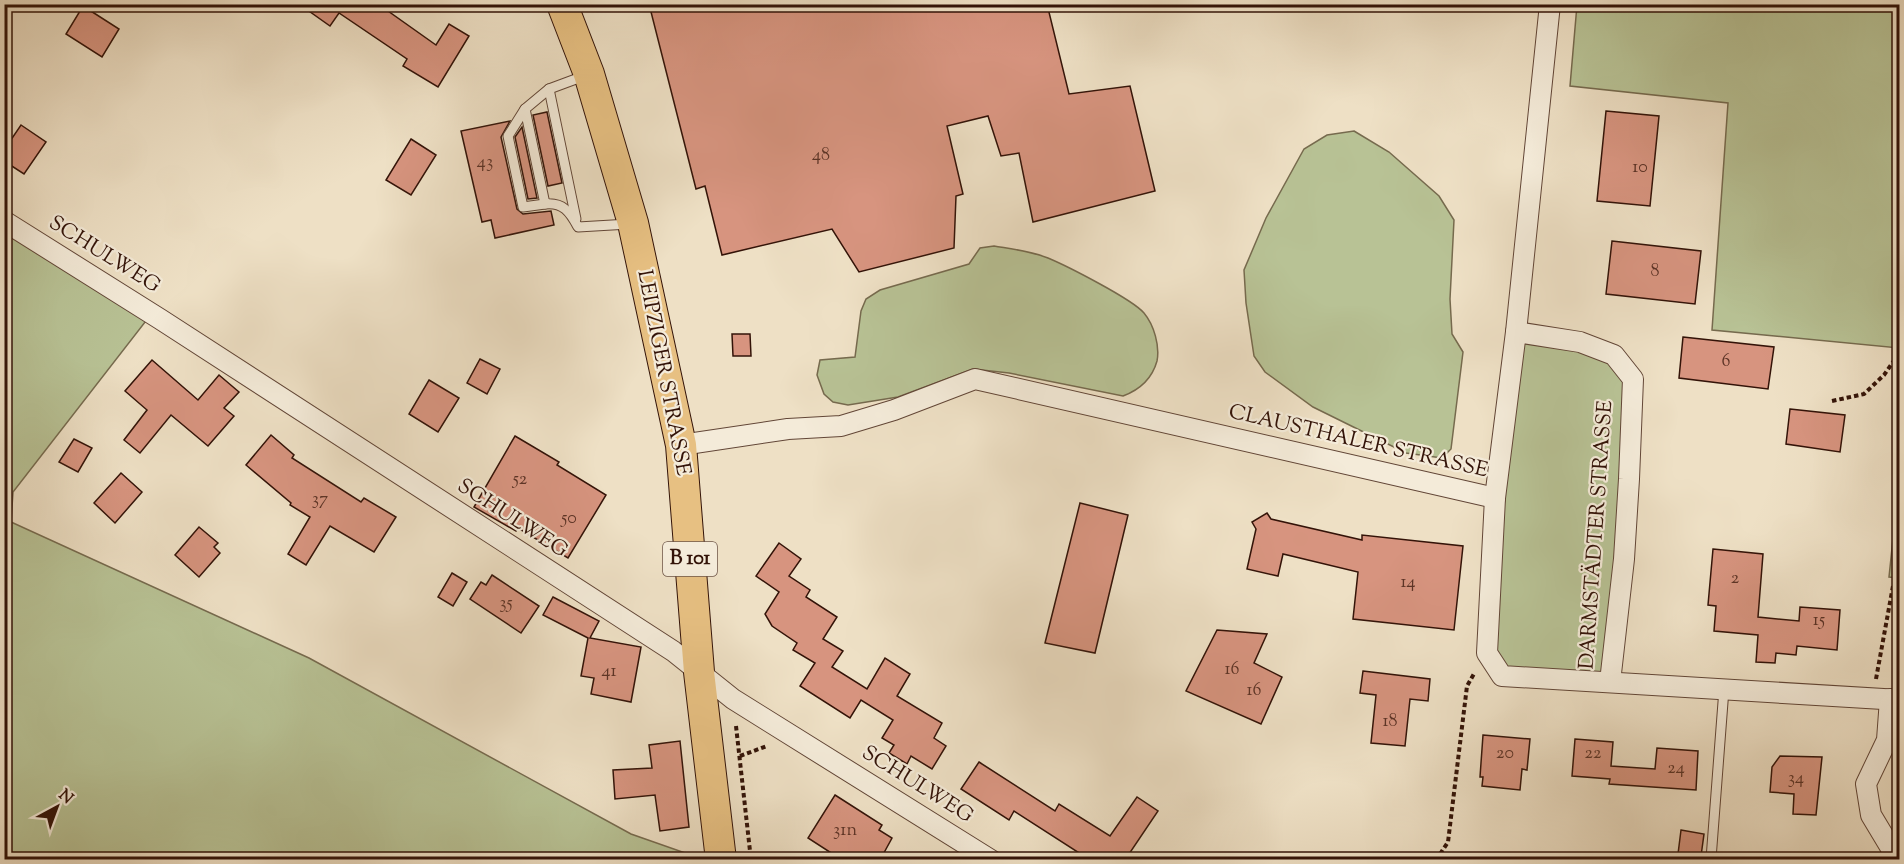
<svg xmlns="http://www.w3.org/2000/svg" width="1904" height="864" font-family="'Sorts Mill Goudy',serif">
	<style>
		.green { fill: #b8c295; stroke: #766a4e; stroke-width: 1.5 }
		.building { fill: #d7947f; stroke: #331308; stroke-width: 1.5 }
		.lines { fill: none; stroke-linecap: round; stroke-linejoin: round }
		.lane-casing { stroke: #624637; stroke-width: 11 }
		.street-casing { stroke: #624637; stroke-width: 22 }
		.primary-casing { stroke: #331308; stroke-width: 32 }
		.path { stroke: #331308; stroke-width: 4; stroke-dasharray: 4.5 3; stroke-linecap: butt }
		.lane { stroke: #f4ebd9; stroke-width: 9 }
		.street { stroke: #f4ebd9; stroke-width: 20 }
		.primary { stroke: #e7c082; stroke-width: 30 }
		.labels { text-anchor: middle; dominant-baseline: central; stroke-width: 4.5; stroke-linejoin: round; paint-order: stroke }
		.number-label { font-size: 18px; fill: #5c3326 }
		.shield { fill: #f4ebd9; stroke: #6d5447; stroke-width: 1.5 }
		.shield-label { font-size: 20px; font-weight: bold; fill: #331308 }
		.street-label { font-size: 21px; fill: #331308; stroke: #f4ebd9 }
	</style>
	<rect width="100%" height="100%" fill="#eee0c5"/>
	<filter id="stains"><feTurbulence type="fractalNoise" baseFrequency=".00333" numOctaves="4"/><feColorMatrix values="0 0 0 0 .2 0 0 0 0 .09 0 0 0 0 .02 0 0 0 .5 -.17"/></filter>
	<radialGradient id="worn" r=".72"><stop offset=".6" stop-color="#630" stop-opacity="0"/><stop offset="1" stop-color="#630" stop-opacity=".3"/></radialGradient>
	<g class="green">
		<polygon points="1577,5 1899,5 1899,348 1712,330 1728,103 1570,86"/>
		<polygon points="1354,131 1389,152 1439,196 1454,220 1450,299 1452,334 1463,352 1451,449 1442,458 1406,453 1313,407 1265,372 1254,356 1246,303 1244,270 1266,218 1304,149 1327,135"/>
		<polygon points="4,223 149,317 13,492 11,522 309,658 631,834 691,855 691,859 5,859"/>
		<path d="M994,246C1012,249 1031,251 1048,258C1067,266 1132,299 1144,313C1154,325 1160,346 1157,361C1152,379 1139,390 1123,396L1009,373L973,369L898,397L848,405L833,402L824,394L817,375L820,360L855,357L861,311L866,299L880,290L969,264L980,248Z"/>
		<polygon points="1516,332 1580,342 1633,379 1610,682 1502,676 1487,653"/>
		<polygon points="1899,481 1899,578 1889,577"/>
	</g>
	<g class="building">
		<polygon points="299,4 378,4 436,45 449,24 469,36 438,87 403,66 407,59 339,13 330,26"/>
		<polygon points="649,4 1047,4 1069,94 1130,86 1155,191 1033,222 1019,153 1001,156 988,116 947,126 963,194 956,196 954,248 859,272 832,229 722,255 705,186 696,189"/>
		<polygon points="83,6 119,29 102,57 66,34"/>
		<polygon points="1606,111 1659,116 1650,206 1597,201"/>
		<polygon points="547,112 562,183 548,186 533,115"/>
		<polygon points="510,121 501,137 517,209 523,214 551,211 554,225 495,238 491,220 482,222 461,131"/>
		<polygon points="21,125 46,142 24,174 4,161 4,150"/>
		<polygon points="522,127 537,198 528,199 515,137"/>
		<polygon points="411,139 436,155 411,195 386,180"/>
		<polygon points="1612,241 1701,251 1695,304 1606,294"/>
		<polygon points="732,334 750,334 751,356 733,356"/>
		<polygon points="1683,337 1774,347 1768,389 1679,378"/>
		<polygon points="480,359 500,369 487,394 467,383"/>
		<polygon points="152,360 198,400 219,375 239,392 224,408 234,416 208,446 171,415 140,453 124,440 147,410 125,391"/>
		<polygon points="429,380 459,398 438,432 409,414"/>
		<polygon points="1790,409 1845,415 1840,452 1786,444"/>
		<polygon points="271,435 294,455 292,458 361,502 364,498 396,517 374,552 330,526 306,565 288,554 310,517 290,505 291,503 246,465"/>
		<polygon points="515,436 559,462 557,465 606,495 568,558 518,528 516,531 474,507"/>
		<polygon points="74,439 92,448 78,472 59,462"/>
		<polygon points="121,473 142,492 115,523 94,503"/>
		<polygon points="1080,503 1128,515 1095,653 1045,643"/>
		<polygon points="1267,513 1271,519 1362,540 1362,535 1463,546 1454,630 1353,619 1358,572 1283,554 1278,576 1247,569 1256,529 1252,522"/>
		<polygon points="199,527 218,543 214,547 220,553 199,577 175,555"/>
		<polygon points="779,543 801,559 789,576 810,590 806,597 837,617 823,639 843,651 832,667 867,689 885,658 910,674 897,696 942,723 934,738 946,746 932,769 911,756 907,764 889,753 894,745 882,738 893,720 861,700 850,718 800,686 815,663 793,650 797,643 772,626 765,614 779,592 756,576"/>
		<polygon points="1713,549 1763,554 1758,617 1799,621 1800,607 1840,610 1837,650 1797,646 1796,655 1776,653 1775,663 1756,662 1758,635 1714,631 1716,606 1708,605"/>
		<polygon points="452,573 467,582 453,606 438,597"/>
		<polygon points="492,575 539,606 521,633 470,599 481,582 486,585"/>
		<polygon points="553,597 599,621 590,638 641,647 631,702 591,694 594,678 581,676 588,638 543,615"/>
		<polygon points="1217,630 1267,634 1254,663 1282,677 1261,724 1186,691"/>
		<polygon points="1363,671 1430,679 1428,701 1410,699 1405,746 1371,743 1376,695 1360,693"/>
		<polygon points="1483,735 1530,739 1527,770 1522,769 1520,790 1482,786 1483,777 1480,777"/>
		<polygon points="1575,739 1613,742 1611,766 1655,769 1657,748 1698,751 1696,790 1609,784 1610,779 1572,776"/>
		<polygon points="680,741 689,827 660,831 655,795 615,799 613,770 652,768 649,745"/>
		<polygon points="1780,756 1822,757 1816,815 1793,814 1794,794 1770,792 1772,767"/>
		<polygon points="979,762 1055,811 1059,804 1110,836 1137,797 1158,811 1125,860 1090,860 1014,811 1009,820 961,789"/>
		<polygon points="835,795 882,825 879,830 892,838 880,860 842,860 808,838"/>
		<polygon points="1681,830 1704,834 1701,856 1678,854"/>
	</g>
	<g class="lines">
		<g class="lane-casing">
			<g id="lane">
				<path d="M584,76L549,89L525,109L545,204C563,202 570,212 578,227L629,224"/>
				<polyline points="549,89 576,219"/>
				<polyline points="525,109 508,136 523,207 545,204"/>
				<polyline points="1711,859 1724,689"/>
			</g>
		</g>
		<g class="street-casing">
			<g id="street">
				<polyline points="1550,4 1516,332 1495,498 1487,653 1502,676 1900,700"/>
				<polyline points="4,221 160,319 673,651 733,699 991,860"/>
				<polyline points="1516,332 1580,342 1614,355 1633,379 1629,479 1624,559 1610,682"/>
				<polyline points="681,445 788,429 841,426 894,410 975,379 1495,498"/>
				<polyline points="1890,699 1887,740 1866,784 1871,815 1898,860"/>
			</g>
		</g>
		<g class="primary-casing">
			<polyline id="primary" points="562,4 589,74 633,223 681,445 699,672 721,860"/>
		</g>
		<g class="path">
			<polyline points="1832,401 1864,394 1884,375 1900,352"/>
			<polyline points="1876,679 1893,586 1900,587"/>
			<polyline points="736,726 751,860"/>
			<polyline points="740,756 767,746"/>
			<polyline points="1436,860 1448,842 1467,686 1475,672"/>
		</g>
		<use href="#lane" class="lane"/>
		<use href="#street" class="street"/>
		<use href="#primary" class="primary"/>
	</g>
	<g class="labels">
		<g class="number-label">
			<text x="821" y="156">48</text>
			<text x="485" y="163">43</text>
			<text x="1640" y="168">10</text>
			<text x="1655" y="272">8</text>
			<text x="1726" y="362">6</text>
			<text x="520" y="480">52</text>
			<text x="320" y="500">37</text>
			<text x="569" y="519">50</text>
			<text x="1735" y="579">2</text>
			<text x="1408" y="583">14</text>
			<text x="506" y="604">35</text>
			<text x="1819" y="621">15</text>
			<text x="1232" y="670">16</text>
			<text x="609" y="672">41</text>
			<text x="1254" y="691">16</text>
			<text x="1390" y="722">18</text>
			<text x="1505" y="754">20</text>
			<text x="1593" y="754">22</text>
			<text x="1676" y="769">24</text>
			<text x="1796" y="779">34</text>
			<text x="845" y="831">31n</text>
		</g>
		<rect class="shield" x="663" y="542" width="54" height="34" rx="4.5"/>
		<g class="shield-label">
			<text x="690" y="559">B 101</text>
		</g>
		<g class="street-label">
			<text transform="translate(104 255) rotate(32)">SCHULWEG</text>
			<text transform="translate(663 373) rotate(79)">LEIPZIGER STRASSE</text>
			<text transform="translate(1358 442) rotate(13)">CLAUSTHALER STRASSE</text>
			<text transform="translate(512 519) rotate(33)">SCHULWEG</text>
			<text transform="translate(1597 535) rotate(-86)">DARMSTÄDTER STRASSE</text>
			<text transform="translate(917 785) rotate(32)">SCHULWEG</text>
		</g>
	</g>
	<rect width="1904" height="864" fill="none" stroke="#eee0c5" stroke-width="24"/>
	<rect x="6" y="6" width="1892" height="852" fill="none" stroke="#331308" stroke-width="3"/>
	<rect x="12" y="12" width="1880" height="840" fill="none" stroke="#331308" stroke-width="1.5"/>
	<g transform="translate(57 807) rotate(41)" stroke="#f4ebd9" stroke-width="4.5" paint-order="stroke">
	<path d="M0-4.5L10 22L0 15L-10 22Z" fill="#331308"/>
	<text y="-9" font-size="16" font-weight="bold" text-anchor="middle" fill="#331308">N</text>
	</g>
	<rect width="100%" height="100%" filter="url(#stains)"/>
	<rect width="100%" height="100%" fill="url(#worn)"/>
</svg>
